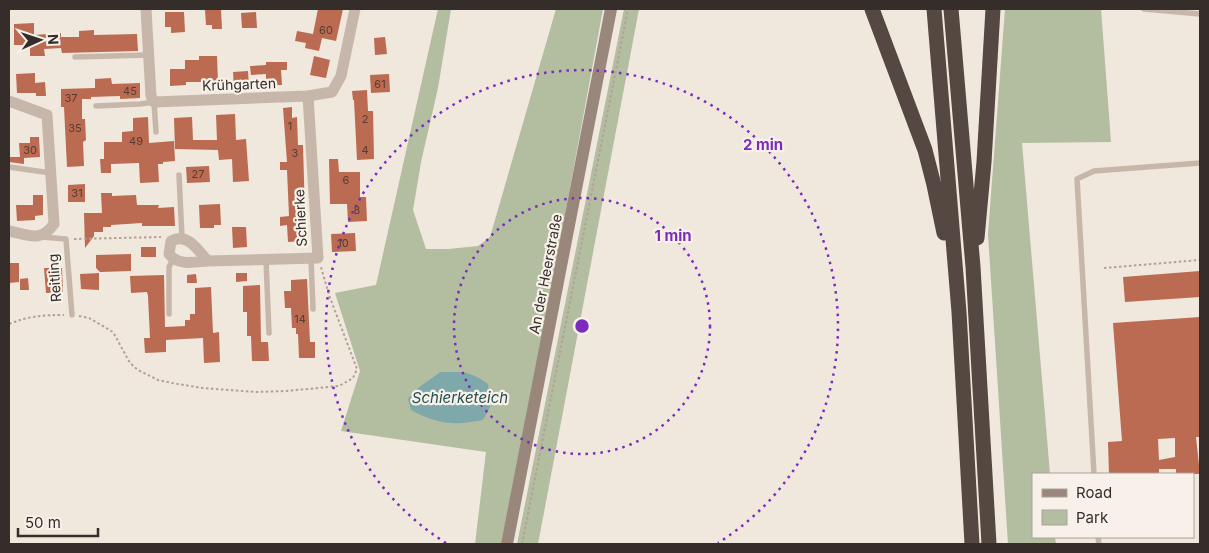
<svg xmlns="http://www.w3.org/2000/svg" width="1209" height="553" font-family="Inter,sans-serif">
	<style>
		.green { fill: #b3bd9f }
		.water { fill: #7fa8aa }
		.building { fill: #ba6b51; fill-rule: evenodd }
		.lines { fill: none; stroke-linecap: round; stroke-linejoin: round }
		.path { stroke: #b2a195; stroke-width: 2; stroke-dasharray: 2.5 2.5; stroke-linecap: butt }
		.lane { stroke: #c7b7aa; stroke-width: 5.5 }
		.street { stroke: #c7b7aa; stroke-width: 11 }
		.secondary { stroke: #9a877c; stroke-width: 12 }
		.highway { stroke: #554741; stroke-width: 15 }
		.ring { fill: none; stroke: #7b2cbf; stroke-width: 2.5; stroke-dasharray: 2.5 5 }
		.labels { text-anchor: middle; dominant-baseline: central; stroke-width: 4.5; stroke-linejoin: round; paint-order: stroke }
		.number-label { font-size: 11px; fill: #563c33 }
		.street-label { font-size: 14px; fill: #352d29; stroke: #f8f1e9 }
		.water-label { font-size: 15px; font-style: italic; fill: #234f52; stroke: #f8f1e9 }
		.centre { fill: #7b2cbf; stroke: #f8f1e9; stroke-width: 2.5 }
		.ring-label { font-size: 15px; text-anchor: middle; font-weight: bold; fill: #7b2cbf; stroke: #f8f1e9; stroke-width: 4.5; stroke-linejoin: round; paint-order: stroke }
	</style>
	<rect width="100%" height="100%" fill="#f0e7dd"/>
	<g class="green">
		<polygon points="438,9 451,9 438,88 421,162 413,210 426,249 448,249 478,246 490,237 556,9 603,9 544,329 501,544 475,544 486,452 341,431 360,371 335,293 376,285"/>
		<polygon points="624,9 639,9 538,544 517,544"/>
		<polygon points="1005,9 1101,9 1111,142 1022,143 1050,474 1033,474 1033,537 1055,537 1056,544 1008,544 988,234"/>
	</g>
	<path class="water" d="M440,372C462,372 469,370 488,384L490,407L483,420C454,426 437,424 411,410L408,399C415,388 429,381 440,372Z"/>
	<g class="building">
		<polygon points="221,9 222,29 212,29 212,25 206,25 205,10"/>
		<polygon points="318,9 343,9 336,41 322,38 319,51 305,48 306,43 295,41 297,31 313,34"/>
		<polygon points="165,12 184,12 185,32 171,33 171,27 165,27"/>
		<polygon points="256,12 257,28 242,28 241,13"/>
		<polygon points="34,23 34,35 61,33 61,37 79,37 79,31 94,30 94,35 137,34 138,51 62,53 61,48 44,49 45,56 30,56 30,45 14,45 14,24"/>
		<polygon points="385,37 387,54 375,55 374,38"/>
		<polygon points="199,56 217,56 218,82 186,82 186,85 170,86 170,69 185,69 185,60 199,60"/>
		<polygon points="314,56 330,60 326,78 310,75"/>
		<polygon points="266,62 287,62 287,70 281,70 282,85 266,85 266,74 251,75 250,66 266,65"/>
		<polygon points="248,71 249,87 234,88 233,72"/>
		<polygon points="35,73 35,83 45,82 46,96 36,96 36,93 17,93 16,74"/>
		<polygon points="389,74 390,92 371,93 370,75"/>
		<polygon points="111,78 112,84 140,83 140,98 120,99 120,96 91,97 91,99 82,99 82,119 85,119 86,140 83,142 84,166 67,167 64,107 61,107 61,89 95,88 95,79"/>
		<polygon points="367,90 368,111 373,111 374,159 357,160 354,100 353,100 352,91"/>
		<polygon points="292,107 292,118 297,117 298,145 303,145 305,215 300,215 301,241 288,242 287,225 280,226 280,217 289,216 287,170 280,170 280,162 287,162 283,108"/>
		<polygon points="235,114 236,140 246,139 249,181 233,182 232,159 219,160 218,150 175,149 174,118 192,117 193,140 217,140 216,115"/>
		<polygon points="148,117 149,143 174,141 175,161 163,162 163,164 158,164 159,182 140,183 139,163 111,164 111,173 101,173 100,159 104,159 104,142 122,142 122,132 133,131 133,118"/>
		<polygon points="30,137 39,137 40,157 24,158 24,164 9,162 9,157 20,157 19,143 30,143"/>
		<polygon points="329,159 338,159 339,172 360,172 360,197 366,197 367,221 348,222 347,204 330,204"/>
		<polygon points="209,166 210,182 187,183 186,167"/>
		<polygon points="85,184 85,202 68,202 68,185"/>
		<polygon points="101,193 112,193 112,196 136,195 137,205 159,205 158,208 174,207 175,226 142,226 142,223 111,225 111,227 103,227 103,232 94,232 94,236 85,248 84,213 102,213"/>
		<polygon points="33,195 43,195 43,215 35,216 35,220 17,221 16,205 33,205"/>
		<polygon points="220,204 221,225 214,225 214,228 200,228 199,205"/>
		<polygon points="232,227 246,227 247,247 233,248"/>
		<polygon points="355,233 356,251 332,252 331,234"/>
		<rect x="141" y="247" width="15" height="10"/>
		<polygon points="131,254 131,271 100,272 96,268 96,255"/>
		<polygon points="9,263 19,263 19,282 9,283"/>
		<polygon points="44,268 62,268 63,292 46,293"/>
		<polygon points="1200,271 1200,297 1125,302 1123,277"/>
		<polygon points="99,273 99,290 81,289 80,274"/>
		<polygon points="236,273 247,273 247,281 236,282"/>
		<polygon points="196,274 197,283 187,283 187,275"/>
		<polygon points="164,275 165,327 185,326 185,320 190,320 190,314 195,314 195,288 211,287 213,333 219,332 220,362 204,363 203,338 166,340 166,352 145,353 144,338 150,338 148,296 147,292 131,293 130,276"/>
		<polygon points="28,278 29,290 20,290 20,279"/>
		<polygon points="307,279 310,342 315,342 315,358 299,358 298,334 296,334 296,328 292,328 291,308 285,308 284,291 291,291 291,280"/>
		<polygon points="260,285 261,342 268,342 269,361 252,361 251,336 247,336 247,312 243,312 243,286"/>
		<path d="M1200,317V437H1196L1200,474H1176V469H1159V474H1109L1108,442L1122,441L1113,323ZM1175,438V457L1159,460L1158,439Z"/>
	</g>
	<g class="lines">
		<g class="path">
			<polyline points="74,239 161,237"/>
			<polyline points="1104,268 1200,260"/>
			<polyline points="79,316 89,318 113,332 130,363 138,370 158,380 172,383 202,388 256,392 286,391 339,386 353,378 357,369 329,295 321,267"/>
			<path d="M9,324C29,316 42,315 64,315"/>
			<polyline points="522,544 628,9"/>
		</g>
		<g class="lane">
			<polyline points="1144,9 1200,14"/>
			<polyline points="75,57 149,55"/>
			<polyline points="96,106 140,104 154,102 156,132"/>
			<polyline points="9,167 51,173"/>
			<polyline points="179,175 182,238"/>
			<polyline points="42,237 66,239 72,315"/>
			<polyline points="311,258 313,309"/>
			<polyline points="266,260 269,333"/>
			<polyline points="169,314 169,267 173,259"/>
			<polyline points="1094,474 1077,179 1094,171 1200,163"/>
			<polyline points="1098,537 1099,544"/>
		</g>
		<g class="street">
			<polyline points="146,9 151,96 154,102 308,96 332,92 341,76 355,9"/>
			<path d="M9,101L47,115L54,224C40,243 29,235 9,231"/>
			<path d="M208,261C194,262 178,266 169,254L171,241C188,232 198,251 208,261L318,258L308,96"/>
		</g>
		<polyline class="secondary" points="507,544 611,9"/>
		<g class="highway">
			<polyline points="872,9 925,150 934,185 944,233"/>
			<polyline points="934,9 959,312 972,544"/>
			<polyline points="951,9 973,267 989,544"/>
			<polyline points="977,238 984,162 993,9"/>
		</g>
	</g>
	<g class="ring">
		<circle cx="582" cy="326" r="128"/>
		<path d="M446 543A256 256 0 1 1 718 543"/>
	</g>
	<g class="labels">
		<g class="number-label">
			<text x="326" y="30">60</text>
			<text x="380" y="84">61</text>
			<text x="130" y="91">45</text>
			<text x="71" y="98">37</text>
			<text x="365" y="119">2</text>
			<text x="290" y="126">1</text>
			<text x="75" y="128">35</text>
			<text x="136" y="141">49</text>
			<text x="30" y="150">30</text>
			<text x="365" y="150">4</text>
			<text x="295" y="153">3</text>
			<text x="198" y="174">27</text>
			<text x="346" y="180">6</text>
			<text x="77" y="193">31</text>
			<text x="357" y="210">8</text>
			<text x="343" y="243">10</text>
			<text x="300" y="319">14</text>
		</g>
		<g class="street-label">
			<text transform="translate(239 84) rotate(-2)">Krühgarten</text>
			<text transform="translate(300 218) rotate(-93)">Schierke</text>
			<text transform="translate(545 274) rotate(-79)">An der Heerstraße</text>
			<text transform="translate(54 278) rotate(-94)">Reitling</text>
		</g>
		<g class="water-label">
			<text x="460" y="397">Schierketeich</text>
		</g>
	</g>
	<circle cx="582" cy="326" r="8" class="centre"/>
	<g class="ring-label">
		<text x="763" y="150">2 min</text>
		<text x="673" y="241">1 min</text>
	</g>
	<rect width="1209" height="553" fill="none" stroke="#352d29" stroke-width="20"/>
	<rect x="1032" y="473" width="162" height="65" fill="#f8f1e9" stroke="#aaa39c"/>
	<rect x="1042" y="489" width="25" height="8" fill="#9a877c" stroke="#aaa39c"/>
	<text x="1076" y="498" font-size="15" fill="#352d29">Road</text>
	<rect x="1042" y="510" width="25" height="15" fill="#b3bd9f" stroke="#aaa39c"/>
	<text x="1076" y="523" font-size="15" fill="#352d29">Park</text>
	<g transform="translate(40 40) rotate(87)" stroke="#f8f1e9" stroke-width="4" paint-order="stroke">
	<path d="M0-4L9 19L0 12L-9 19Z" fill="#352d29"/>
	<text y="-8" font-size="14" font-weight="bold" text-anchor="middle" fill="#352d29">N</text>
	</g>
	<path d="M18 528v8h80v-8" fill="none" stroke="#352d29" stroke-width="2.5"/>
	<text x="25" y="528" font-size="15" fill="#352d29" stroke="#f8f1e9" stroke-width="4" paint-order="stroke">50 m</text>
</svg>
